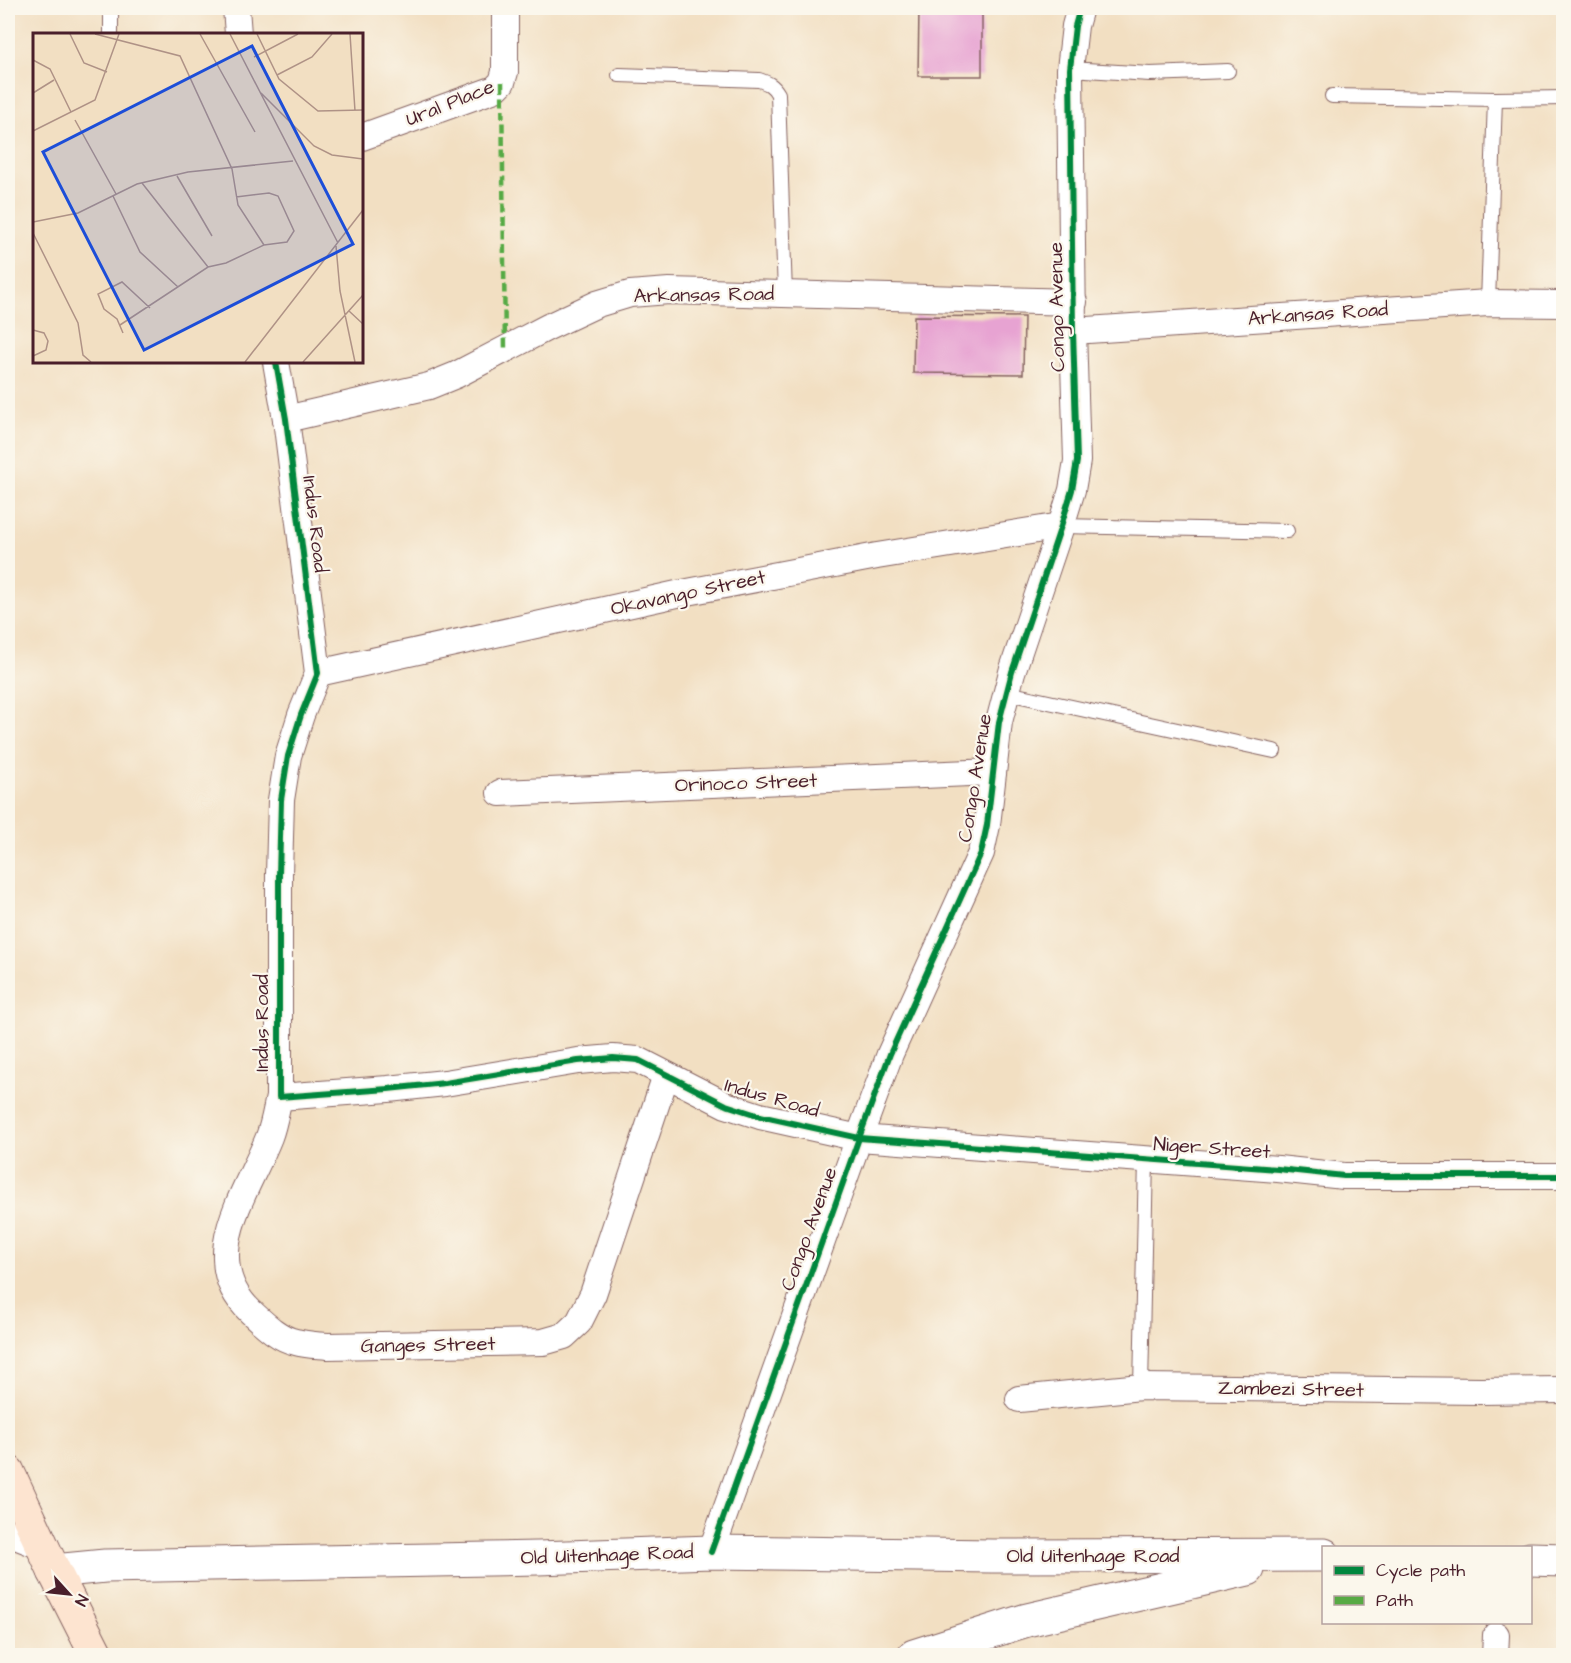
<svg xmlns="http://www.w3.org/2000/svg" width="1571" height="1663" font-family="'Architects Daughter',sans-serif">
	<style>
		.building { fill: #e7a3d2 }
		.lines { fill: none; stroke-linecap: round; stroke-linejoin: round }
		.service-casing { stroke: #856260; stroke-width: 16 }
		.minor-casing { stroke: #856260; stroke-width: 28 }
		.tertiary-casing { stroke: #856260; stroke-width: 35 }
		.secondary-casing { stroke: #856260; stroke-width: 35 }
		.service { stroke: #fff; stroke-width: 14 }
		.minor { stroke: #fff; stroke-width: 26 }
		.tertiary { stroke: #fff; stroke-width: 33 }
		.secondary { stroke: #fde4d0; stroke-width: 33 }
		.quiet { stroke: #57aa44; stroke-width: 4.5; stroke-dasharray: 9 4.5; stroke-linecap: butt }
		.cycleway-casing { stroke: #fbf7ec; stroke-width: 10 }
		.cycleway { stroke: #00873e; stroke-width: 6 }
		.labels { text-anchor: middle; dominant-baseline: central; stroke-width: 4.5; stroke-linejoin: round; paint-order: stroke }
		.street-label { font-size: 20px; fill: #4a1f2b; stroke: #fbf7ec }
		.inset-road { fill: none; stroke: #af9286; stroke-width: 1.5 }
		.view { fill: #1d4ed8; fill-opacity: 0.15; stroke: #1d4ed8; stroke-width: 3 }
		.inset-edge { fill: none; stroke: #4a1f2b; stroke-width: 3 }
	</style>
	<rect width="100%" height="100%" fill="#fbf7ec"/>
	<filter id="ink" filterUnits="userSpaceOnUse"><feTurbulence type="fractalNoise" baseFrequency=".0167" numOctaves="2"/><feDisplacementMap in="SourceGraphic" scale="12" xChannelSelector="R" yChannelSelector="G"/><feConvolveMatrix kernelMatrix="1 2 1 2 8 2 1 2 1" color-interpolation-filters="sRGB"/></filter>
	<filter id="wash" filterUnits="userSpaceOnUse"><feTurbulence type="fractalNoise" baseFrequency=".008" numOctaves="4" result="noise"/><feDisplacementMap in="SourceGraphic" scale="24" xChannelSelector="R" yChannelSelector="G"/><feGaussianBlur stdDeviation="1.35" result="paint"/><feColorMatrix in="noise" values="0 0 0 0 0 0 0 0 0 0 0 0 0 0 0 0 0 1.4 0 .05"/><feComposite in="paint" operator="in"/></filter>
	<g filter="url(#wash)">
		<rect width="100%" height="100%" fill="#f2dfc2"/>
		<g id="blocks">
			<g class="building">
				<polygon points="919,8 982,8 982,76 918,76"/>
				<polygon points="914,316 1024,317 1023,374 913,373"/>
			</g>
		</g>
	</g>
	<g filter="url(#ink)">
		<use href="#blocks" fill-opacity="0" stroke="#856260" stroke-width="1.5"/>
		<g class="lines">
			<g class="service-casing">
				<g id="service">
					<polyline points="111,34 111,8"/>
					<polyline points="1070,69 1150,74 1228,71"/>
					<path d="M619,75L759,80C768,83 773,85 778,94L785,294"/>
					<polyline points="1332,96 1495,99 1564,98"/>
					<polyline points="1488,303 1495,99"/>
					<polyline points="1061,526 1287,531"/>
					<polyline points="1007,693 1274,751"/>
					<polyline points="1141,1387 1146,1159"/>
				</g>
			</g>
			<g class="minor-casing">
				<g id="minor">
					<polyline points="236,8 238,34"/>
					<polyline points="362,137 495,89 502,82 505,72 505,8"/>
					<polyline points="1073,331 1488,303 1564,304"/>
					<polyline points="276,362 286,419 318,673 301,715 288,756 281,800 279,875 279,1097 388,1089 445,1083 578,1061 613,1058 638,1060 726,1105 760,1116 859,1138 1278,1169 1344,1176 1564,1176"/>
					<polyline points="286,419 429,386 456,375 548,327 597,304 630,294 669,291 1074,302"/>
					<polyline points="318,673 677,594 877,556 1061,526"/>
					<polyline points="500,793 993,772"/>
					<path d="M279,1097C276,1110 274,1124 269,1137C247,1193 195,1259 251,1312C263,1323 279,1339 296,1342C306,1345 317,1345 327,1346L543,1342L564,1336L579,1322L593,1294L666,1075"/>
					<polyline points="1019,1399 1141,1387 1481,1391 1564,1390"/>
					<polyline points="8,1533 43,1547"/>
					<polyline points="711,1552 859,1138 890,1054 981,853 987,825 999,722 1012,672 1061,526 1072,490 1077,461 1073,331 1070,69 1075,26 1080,8"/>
					<polyline points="1495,1656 1496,1635"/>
				</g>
			</g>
			<g class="tertiary-casing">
				<g id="tertiary">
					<polyline points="1530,1559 1564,1560"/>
					<polyline points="54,1571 105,1566 538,1558 711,1552 992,1556 1324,1555"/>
					<polyline points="914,1656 1027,1620 1248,1569"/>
				</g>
			</g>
			<g class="secondary-casing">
				<polyline id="secondary" points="8,1472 54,1571 97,1656"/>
			</g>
			<use href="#service" class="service"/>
			<use href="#minor" class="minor"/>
			<use href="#tertiary" class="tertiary"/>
			<use href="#secondary" class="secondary"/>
			<polyline class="quiet" points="502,82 505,351"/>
			<g class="cycleway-casing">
				<g id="cycleway">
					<polyline points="276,362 286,419 318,673 301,715 288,756 281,800 279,875 279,1097 388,1089 445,1083 578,1061 613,1058 638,1060 726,1105 760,1116 859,1138 1278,1169 1344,1176 1564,1176"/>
					<polyline points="711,1552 859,1138 890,1054 981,853 987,825 999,722 1012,672 1061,526 1072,490 1077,461 1073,331 1070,69 1075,26 1080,8"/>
				</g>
			</g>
			<use href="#cycleway" class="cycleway"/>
		</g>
	</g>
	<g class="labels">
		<g class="street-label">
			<text transform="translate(450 103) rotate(-22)">Ural Place</text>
			<text transform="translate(704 295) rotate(-1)">Arkansas Road</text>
			<text transform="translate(1057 307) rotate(-91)">Congo Avenue</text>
			<text transform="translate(1318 314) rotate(-4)">Arkansas Road</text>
			<text transform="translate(315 524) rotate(83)">Indus Road</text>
			<text transform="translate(688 593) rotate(-12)">Okavango Street</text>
			<text transform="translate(975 778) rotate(-81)">Congo Avenue</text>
			<text transform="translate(746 783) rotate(-2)">Orinoco Street</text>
			<text transform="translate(262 1023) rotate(-90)">Indus Road</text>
			<text transform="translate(772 1098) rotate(16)">Indus Road</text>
			<text transform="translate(1212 1148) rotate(4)">Niger Street</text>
			<text transform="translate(809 1229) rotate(-70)">Congo Avenue</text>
			<text transform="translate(428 1345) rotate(-1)">Ganges Street</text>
			<text transform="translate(1291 1389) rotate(1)">Zambezi Street</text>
			<text transform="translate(607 1555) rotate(-2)">Old Uitenhage Road</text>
			<text x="1093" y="1556">Old Uitenhage Road</text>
		</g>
	</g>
	<g transform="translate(33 33)">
		<rect width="330" height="330" fill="#f2dfc2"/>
		<path class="inset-road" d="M37,1L51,30L74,39M62,1L147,23L199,136L205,172L231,212L193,230L175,234L87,292M167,1L222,99M197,1L305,210M224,1L246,46L285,78L330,77M317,1L322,78M221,24L265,1M0,27L17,36L38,79M244,42L279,24L299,1M0,60L21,47M228,60L281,113L299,122L330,126M42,87L83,161M0,98L62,67L86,1M144,143L179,203M109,150L175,234M80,163L107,219L145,254M203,164L236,160L245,163L261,198L254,209L231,212M0,189L45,180L104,151L155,139L260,128M0,200L45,290L50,322L58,329M303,213L307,258L322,329M316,278L330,291M0,297L11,300L15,308L13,317L0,323M90,300L84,286L71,276L65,261L89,249L117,275M212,329L330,177M270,329L330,262"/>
		<path class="view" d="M219,13L320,211L111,317L10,119Z"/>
		<rect width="330" height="330" class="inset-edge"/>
	</g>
	<rect width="1571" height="1663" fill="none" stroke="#fbf7ec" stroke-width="30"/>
	<rect x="1322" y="1546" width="210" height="78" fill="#fbf7ec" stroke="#b4a19f" stroke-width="1.5"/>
	<rect x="1334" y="1566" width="30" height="9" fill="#00873e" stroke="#b4a19f" stroke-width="1.5"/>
	<text x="1376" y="1576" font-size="18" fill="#4a1f2b">Cycle path</text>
	<rect x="1334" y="1596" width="30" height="9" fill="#57aa44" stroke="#b4a19f" stroke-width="1.5"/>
	<text x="1376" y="1606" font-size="18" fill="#4a1f2b">Path</text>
	<g transform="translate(69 1594) rotate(117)" stroke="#fbf7ec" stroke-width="4.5" paint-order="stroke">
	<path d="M0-4.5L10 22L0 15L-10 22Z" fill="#4a1f2b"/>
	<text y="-9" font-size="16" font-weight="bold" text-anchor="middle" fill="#4a1f2b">N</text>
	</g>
</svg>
